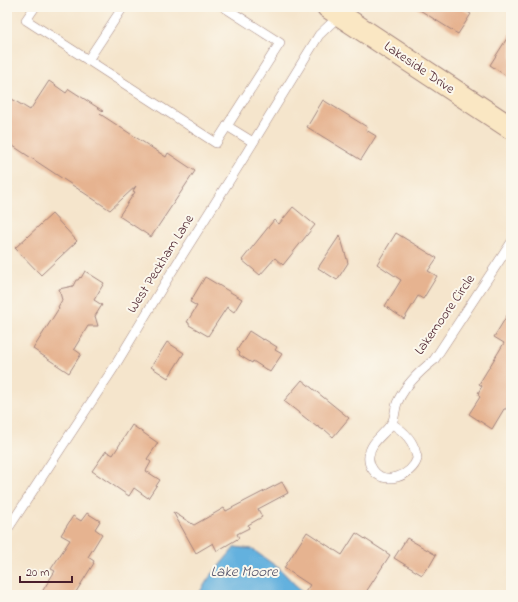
<svg xmlns="http://www.w3.org/2000/svg" width="518" height="602" font-family="'Indie Flower',sans-serif">
	<style>
		.water { fill: #64b1de; stroke: #576884 }
		.building { fill: #e6b390 }
		.lines { fill: none; stroke-linecap: round; stroke-linejoin: round }
		.service-casing { stroke: #a0827c; stroke-width: 10 }
		.secondary-casing { stroke: #a0827c; stroke-width: 24 }
		.service { stroke: #fff; stroke-width: 9 }
		.secondary { stroke: #fae7c3; stroke-width: 22 }
		.labels { text-anchor: middle; dominant-baseline: central; stroke-width: 4; stroke-linejoin: round; paint-order: stroke }
		.street-label { font-size: 14px; fill: #4a1f2b; stroke: #fbf7ec }
		.water-label { font-size: 15px; font-style: italic; fill: #53526a; stroke: #fbf7ec }
	</style>
	<rect width="100%" height="100%" fill="#fbf7ec"/>
	<filter id="ink" filterUnits="userSpaceOnUse"><feTurbulence type="fractalNoise" baseFrequency=".025" numOctaves="2"/><feDisplacementMap in="SourceGraphic" scale="8" xChannelSelector="R" yChannelSelector="G"/><feConvolveMatrix kernelMatrix="1 2 1 2 8 2 1 2 1" color-interpolation-filters="sRGB"/></filter>
	<filter id="wash" filterUnits="userSpaceOnUse"><feTurbulence type="fractalNoise" baseFrequency=".012" numOctaves="4" result="noise"/><feDisplacementMap in="SourceGraphic" scale="16" xChannelSelector="R" yChannelSelector="G"/><feGaussianBlur stdDeviation="0.9" result="paint"/><feColorMatrix in="noise" values="0 0 0 0 0 0 0 0 0 0 0 0 0 0 0 0 0 1.4 0 .05"/><feComposite in="paint" operator="in"/></filter>
	<g filter="url(#wash)">
		<rect width="100%" height="100%" fill="#f5e5cc"/>
		<polygon class="water" points="235,547 252,549 280,569 305,595 198,595 208,579"/>
		<g id="blocks">
			<g class="building">
				<polygon points="415,7 459,7 471,14 458,34"/>
				<polygon points="511,32 511,79 490,65"/>
				<polygon points="49,81 66,93 69,89 103,111 100,114 166,157 168,153 195,171 151,237 119,216 135,192 133,191 136,186 110,210 7,142 7,96 30,110"/>
				<polygon points="323,100 367,127 366,130 376,136 361,160 307,127"/>
				<polygon points="293,207 315,225 283,265 275,258 260,275 242,260 274,220 279,224"/>
				<polygon points="52,214 77,241 41,275 15,248"/>
				<polygon points="396,233 437,258 428,271 437,276 423,299 418,296 404,319 385,306 401,280 377,264"/>
				<polygon points="340,235 348,263 337,280 318,268"/>
				<polygon points="85,271 104,283 94,300 102,305 95,316 98,326 88,326 74,349 81,354 69,373 33,349 59,308 58,307 62,300 59,289 73,286 76,280 78,280 80,277 81,278"/>
				<polygon points="205,277 242,299 234,312 227,307 208,336 189,325 189,323 187,322 197,306 190,302"/>
				<polygon points="511,309 511,401 506,409 504,409 492,429 469,414 480,397 478,395 479,393 478,393 482,386 479,384 504,343 494,337"/>
				<polygon points="249,331 263,340 264,339 277,347 275,350 282,354 270,372 253,361 252,363 239,355 240,353 237,350"/>
				<polygon points="167,342 184,353 168,378 151,367"/>
				<polygon points="302,380 349,418 333,437 324,429 323,430 317,426 317,427 284,401"/>
				<polygon points="132,425 158,443 147,459 151,462 146,471 160,480 148,498 134,488 129,496 92,471 106,451 113,455"/>
				<polygon points="282,482 288,493 258,509 262,517 248,525 249,528 237,534 239,538 217,551 213,543 196,553 173,512 194,525 224,508 226,511"/>
				<polygon points="87,513 100,521 95,529 102,534 88,557 94,561 93,563 94,563 74,595 40,595 55,571 51,569 70,540 61,535 73,516 81,521"/>
				<polygon points="307,532 342,555 356,533 390,555 364,595 303,595 310,585 284,568"/>
				<polygon points="407,538 436,555 429,567 428,566 422,575 394,558"/>
			</g>
		</g>
	</g>
	<g filter="url(#ink)">
		<use href="#blocks" fill-opacity="0" stroke="#a0827c" stroke-width="1"/>
		<g class="lines">
			<g class="service-casing">
				<g id="service">
					<polyline points="35,7 26,20 88,60"/>
					<polyline points="123,7 88,60 216,143 227,126 253,142"/>
					<polyline points="224,7 280,43 227,126"/>
					<path d="M392,424C404,431 413,440 416,454C417,456 417,457 417,459C412,476 384,486 373,470C370,466 368,462 369,456C370,442 384,435 391,424C396,418 394,408 398,401C406,384 420,371 434,360L511,243"/>
					<polyline points="7,530 113,369 171,273 246,154 319,35 340,15"/>
				</g>
			</g>
			<g class="secondary-casing">
				<polyline id="secondary" points="328,7 511,128"/>
			</g>
			<use href="#service" class="service"/>
			<use href="#secondary" class="secondary"/>
		</g>
	</g>
	<g class="labels">
		<g class="street-label">
			<text transform="translate(419 68) rotate(34)">Lakeside Drive</text>
			<text transform="translate(161 264) rotate(-58)">West Peckham Lane</text>
			<text transform="translate(445 315) rotate(-55)">Lakemoore Circle</text>
		</g>
		<g class="water-label">
			<text x="244" y="572">Lake Moore</text>
		</g>
	</g>
	<rect width="518" height="602" fill="none" stroke="#fbf7ec" stroke-width="24"/>
	<path d="M20 576v6h52v-6" fill="none" stroke="#4a1f2b" stroke-width="2"/>
	<text x="26" y="576" font-size="12" fill="#4a1f2b" stroke="#fbf7ec" stroke-width="3" paint-order="stroke">20 m</text>
</svg>
